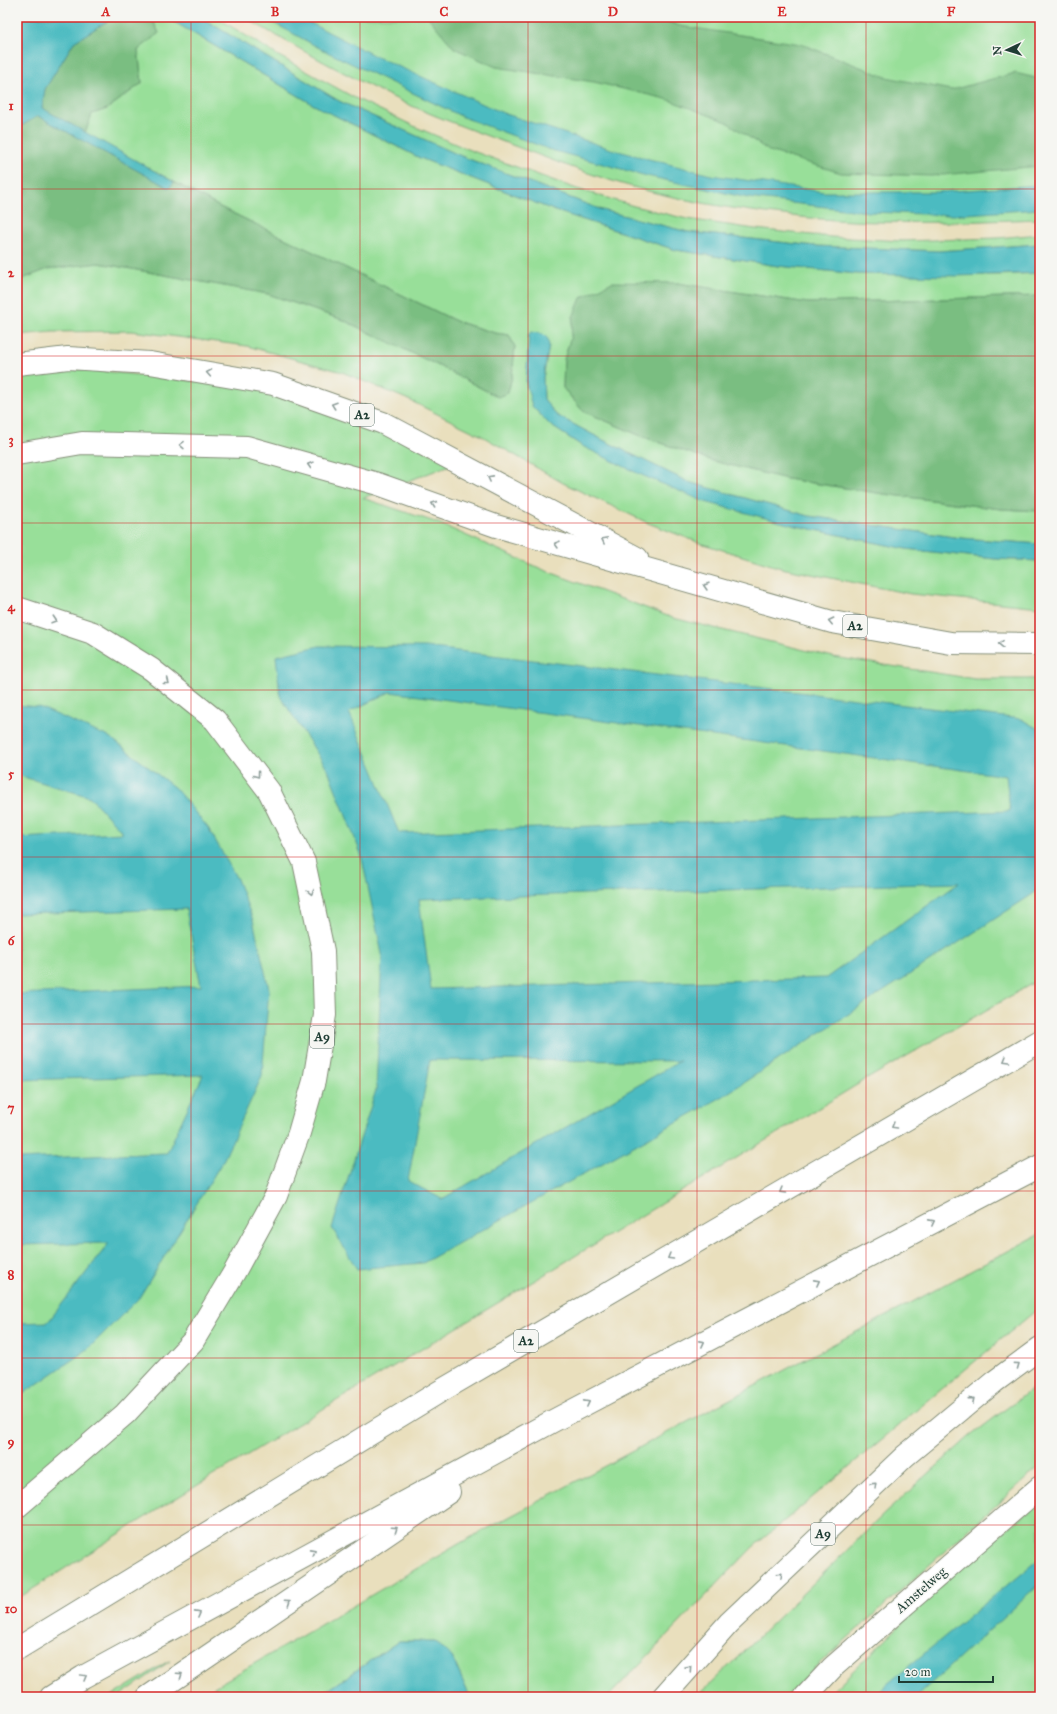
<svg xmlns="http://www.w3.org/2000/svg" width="1057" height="1714" font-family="'IM FELL Great Primer',serif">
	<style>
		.green { fill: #98df99; stroke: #5c8e66 }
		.forest { fill: #7abe81; stroke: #4c7e5a }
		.water { fill: #4cbbc1; stroke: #367c7a; fill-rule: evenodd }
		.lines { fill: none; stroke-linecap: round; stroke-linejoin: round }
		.minor-casing { stroke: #848e78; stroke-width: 24 }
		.highway-casing { stroke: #848e78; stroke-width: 24 }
		.minor { stroke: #fff; stroke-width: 22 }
		.highway { stroke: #fff; stroke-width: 22 }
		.oneway { stroke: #8f9e9a }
		.grid { fill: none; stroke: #d62828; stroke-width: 1; stroke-opacity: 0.55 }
		.labels { text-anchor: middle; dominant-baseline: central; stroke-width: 3; stroke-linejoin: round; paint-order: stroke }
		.shield { fill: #f6f6f2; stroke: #60746d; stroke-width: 1 }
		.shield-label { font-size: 13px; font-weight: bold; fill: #1f3d34 }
		.street-label { font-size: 14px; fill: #1f3d34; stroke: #f6f6f2 }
		.neatline { fill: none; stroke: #d62828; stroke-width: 1.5 }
		.grid-label { font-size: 13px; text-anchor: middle; font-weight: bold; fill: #d62828 }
	</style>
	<rect width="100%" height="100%" fill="#f6f6f2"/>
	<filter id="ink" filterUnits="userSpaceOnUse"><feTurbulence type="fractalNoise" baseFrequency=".025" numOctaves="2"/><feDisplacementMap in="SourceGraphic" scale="8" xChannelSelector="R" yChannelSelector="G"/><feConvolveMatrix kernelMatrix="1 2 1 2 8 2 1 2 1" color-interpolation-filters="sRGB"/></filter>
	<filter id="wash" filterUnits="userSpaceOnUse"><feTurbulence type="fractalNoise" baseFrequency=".012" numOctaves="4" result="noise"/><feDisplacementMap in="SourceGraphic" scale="16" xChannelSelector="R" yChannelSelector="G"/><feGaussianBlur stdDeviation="0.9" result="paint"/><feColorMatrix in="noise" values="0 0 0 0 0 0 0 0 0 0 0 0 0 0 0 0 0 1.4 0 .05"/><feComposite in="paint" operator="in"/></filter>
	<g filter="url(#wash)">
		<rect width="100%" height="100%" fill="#e9dfbd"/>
		<g class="green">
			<polygon points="151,17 166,17 314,105 420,158 556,211 676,250 778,266 858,274 999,275 1040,273 1040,296 808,303 677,283 573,317 571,336 564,360 563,388 583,411 641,436 713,461 787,479 884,494 1001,509 1040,511 1040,544 961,538 809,516 688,482 603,440 556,415 544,399 543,378 549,346 529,334 532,406 550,425 582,446 792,525 906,549 995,559 1040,561 1040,607 911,594 781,568 700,543 648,523 563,483 482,436 409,400 342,372 247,346 132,331 52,332 17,335 17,281 48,269 99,263 268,294 343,320 437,365 498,397 508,393 512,376 515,347 509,335 495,333 458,322 220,207 85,133 92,114 107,109 142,83 138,50 159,33"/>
			<polygon points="200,17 216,17 277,55 355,98 418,128 467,149 577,189 634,206 687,219 755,229 831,237 902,241 998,238 1040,234 1040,244 939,251 815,246 688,232 602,210 461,156 339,101"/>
			<path d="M244,17H1040V219C958,222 875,226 792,216C747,211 701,204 656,193C609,182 565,165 520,148C482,134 444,120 407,104C351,78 297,48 244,17Z"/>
			<polygon points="84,369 256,388 376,428 453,464 363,498 438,523 544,570 673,618 833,657 975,679 1040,679 1040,979 860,1083 160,1508 17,1599 17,375"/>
			<polygon points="1040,1234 1040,1307 753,1547 608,1697 470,1697 452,1657 434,1641 399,1641 318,1697 197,1697 464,1541"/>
			<polygon points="1040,1383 1040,1466 812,1670 786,1697 697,1697 883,1515 969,1437"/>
			<polygon points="1040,1502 1040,1697 826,1697 959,1568"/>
			<polygon points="170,1661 118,1697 110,1697 167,1662"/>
		</g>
		<g class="forest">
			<polygon points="118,17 151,17 159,33 138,50 142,83 107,109 92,114 85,133 42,108 45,89 74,42 104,23"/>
			<polygon points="428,17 654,17 680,26 801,44 886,77 951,90 1015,73 1040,79 1040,166 931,176 841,173 769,151 727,122 666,99 594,82 496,67 454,48"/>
			<polygon points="38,116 168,187 174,182 220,207 458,322 495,333 509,335 515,347 512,376 508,393 498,397 437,365 343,320 268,294 99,263 48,269 17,281 17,126 23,125"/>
			<polygon points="612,282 677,283 808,303 1040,296 1040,511 1001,509 884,494 787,479 713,461 641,436 583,411 563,388 564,360 571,336 573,317 581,298"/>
		</g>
		<g class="water">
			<polygon points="17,17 118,17 104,23 74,42 45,89 42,108 174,182 169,188 38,116 23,125 17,126"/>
			<polygon points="166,17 200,17 339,101 461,156 602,210 688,232 815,246 939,251 1040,244 1040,273 957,276 858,274 778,266 676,250 556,211 420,158 314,105"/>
			<polygon points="263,17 299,17 375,56 503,113 614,150 711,175 824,192 938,192 1040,185 1040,209 951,215 869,212 748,198 647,176 551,150 463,117 323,50"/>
			<polygon points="531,332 543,334 548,339 549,346 543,378 544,399 556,415 603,440 688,482 809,516 961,538 1040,544 1040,561 995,559 906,549 792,525 705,502 637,473 582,446 550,425 532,406 526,383 529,334"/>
			<path d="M319,646L425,647L1021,719L1040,730V885L1033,894L720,1098L423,1263L357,1269L332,1228L376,1090L382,954L361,854L328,770L280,696L276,656ZM390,692L1006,776L1010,811L399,833L349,712ZM959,883L826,978L431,989L419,899ZM430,1060L680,1061L442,1199L408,1181Z"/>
			<polygon points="17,705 39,707 111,738 175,788 209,829 237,879 253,920 269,989 262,1076 224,1159 139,1298 88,1349 17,1398 17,1323 48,1322 109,1243 17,1245 17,1159 167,1153 203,1075 17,1080 17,994 201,986 186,909 17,914 17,838 123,833 90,797 17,775"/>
			<polygon points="1040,1558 1040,1584 916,1697 875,1697 886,1685"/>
			<polygon points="399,1641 434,1641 452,1657 470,1697 318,1697"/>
		</g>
	</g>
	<g filter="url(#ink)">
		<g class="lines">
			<g class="minor-casing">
				<polyline id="minor" points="805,1697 833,1667 1040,1487"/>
			</g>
			<g class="highway-casing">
				<g id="highway">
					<polyline points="17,364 68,358 150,363 273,384 383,423 637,558"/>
					<polyline points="17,454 82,443 247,447 378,484 496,526 832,622 951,643 1040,644"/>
					<polyline points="17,608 93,633 151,669 215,720 269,791 304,862 323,951 325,1015 314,1081 299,1133 276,1196 235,1271 193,1341 125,1414 17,1507"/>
					<polyline points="17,1649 439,1392 1040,1041"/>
					<polyline points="51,1697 83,1677 553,1421 1040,1166"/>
					<polyline points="148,1697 449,1492"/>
					<polyline points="663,1697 729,1623 905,1456 994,1382 1040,1348"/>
				</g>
			</g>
			<use href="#minor" class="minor"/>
			<use href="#highway" class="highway"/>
		</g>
		<defs><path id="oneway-chevron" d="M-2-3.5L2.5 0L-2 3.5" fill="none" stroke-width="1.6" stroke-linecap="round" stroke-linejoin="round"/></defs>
		<g class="oneway">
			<use href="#oneway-chevron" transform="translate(209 373) rotate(-170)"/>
			<use href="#oneway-chevron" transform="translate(334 405) rotate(-161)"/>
			<use href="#oneway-chevron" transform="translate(182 445) rotate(-179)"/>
			<use href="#oneway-chevron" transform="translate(310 465) rotate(-164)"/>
			<use href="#oneway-chevron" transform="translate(490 478) rotate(-152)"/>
			<use href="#oneway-chevron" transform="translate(434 504) rotate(-160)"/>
			<use href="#oneway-chevron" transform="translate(604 540) rotate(-152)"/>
			<use href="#oneway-chevron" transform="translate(557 544) rotate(-164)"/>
			<use href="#oneway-chevron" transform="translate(706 586) rotate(-164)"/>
			<use href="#oneway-chevron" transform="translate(54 620) rotate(18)"/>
			<use href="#oneway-chevron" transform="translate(831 621) rotate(-167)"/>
			<use href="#oneway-chevron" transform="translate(1001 644) rotate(-179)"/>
			<use href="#oneway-chevron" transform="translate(167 682) rotate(38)"/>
			<use href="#oneway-chevron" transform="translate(257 775) rotate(53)"/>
			<use href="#oneway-chevron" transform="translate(311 892) rotate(78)"/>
			<use href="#oneway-chevron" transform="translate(1006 1060) rotate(150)"/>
			<use href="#oneway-chevron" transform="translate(894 1126) rotate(150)"/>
			<use href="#oneway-chevron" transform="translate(782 1191) rotate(150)"/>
			<use href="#oneway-chevron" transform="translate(932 1222) rotate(-28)"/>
			<use href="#oneway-chevron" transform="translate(670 1257) rotate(150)"/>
			<use href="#oneway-chevron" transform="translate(817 1282) rotate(-28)"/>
			<use href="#oneway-chevron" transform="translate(702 1343) rotate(-28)"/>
			<use href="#oneway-chevron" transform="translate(1017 1365) rotate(-36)"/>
			<use href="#oneway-chevron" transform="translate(972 1400) rotate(-40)"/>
			<use href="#oneway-chevron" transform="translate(587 1403) rotate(-28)"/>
			<use href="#oneway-chevron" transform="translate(874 1485) rotate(-44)"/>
			<use href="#oneway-chevron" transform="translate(395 1529) rotate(-34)"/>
			<use href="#oneway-chevron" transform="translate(313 1552) rotate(-29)"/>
			<use href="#oneway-chevron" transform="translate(780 1575) rotate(-44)"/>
			<use href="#oneway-chevron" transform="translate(288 1602) rotate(-34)"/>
			<use href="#oneway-chevron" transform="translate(198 1614) rotate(-29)"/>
			<use href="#oneway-chevron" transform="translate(689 1668) rotate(-48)"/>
			<use href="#oneway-chevron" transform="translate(180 1675) rotate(-34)"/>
			<use href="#oneway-chevron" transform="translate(84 1677) rotate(-30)"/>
		</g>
	</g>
	<path class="grid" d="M191,17V1697M360,17V1697M528,17V1697M697,17V1697M866,17V1697M17,189H1040M17,356H1040M17,523H1040M17,690H1040M17,857H1040M17,1024H1040M17,1191H1040M17,1358H1040M17,1525H1040"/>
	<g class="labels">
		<g class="shield">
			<rect x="350" y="404" width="24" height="22" rx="3"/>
			<rect x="843" y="615" width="24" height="22" rx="3"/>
			<rect x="310" y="1026" width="24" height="22" rx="3"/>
			<rect x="514" y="1330" width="24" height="22" rx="3"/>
			<rect x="811" y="1523" width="24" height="22" rx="3"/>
		</g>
		<g class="shield-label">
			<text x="362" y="415">A2</text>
			<text x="855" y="626">A2</text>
			<text x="322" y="1037">A9</text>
			<text x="526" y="1341">A2</text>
			<text x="823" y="1534">A9</text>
		</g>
		<g class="street-label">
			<text transform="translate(921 1590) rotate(-41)">Amstelweg</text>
		</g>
	</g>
	<rect width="1057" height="1714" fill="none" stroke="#f6f6f2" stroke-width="44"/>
	<g transform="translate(1007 50) rotate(266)" stroke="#f6f6f2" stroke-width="3" paint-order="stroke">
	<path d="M0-3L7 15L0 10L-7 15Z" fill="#1f3d34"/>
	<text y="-6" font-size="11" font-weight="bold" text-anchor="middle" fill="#1f3d34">N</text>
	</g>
	<path d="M899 1676v6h94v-6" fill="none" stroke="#1f3d34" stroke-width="2"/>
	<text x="905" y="1676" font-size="12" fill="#1f3d34" stroke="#f6f6f2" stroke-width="3" paint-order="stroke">20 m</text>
	<rect x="22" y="22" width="1013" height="1670" class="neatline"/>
	<g class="grid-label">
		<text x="106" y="16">A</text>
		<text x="275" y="16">B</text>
		<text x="444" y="16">C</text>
		<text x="613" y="16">D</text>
		<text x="782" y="16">E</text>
		<text x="951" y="16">F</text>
		<text x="11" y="110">1</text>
		<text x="11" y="277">2</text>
		<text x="11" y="444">3</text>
		<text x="11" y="611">4</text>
		<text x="11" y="778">5</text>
		<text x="11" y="945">6</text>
		<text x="11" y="1112">7</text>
		<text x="11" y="1279">8</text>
		<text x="11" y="1446">9</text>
		<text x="11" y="1613">10</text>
	</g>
</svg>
